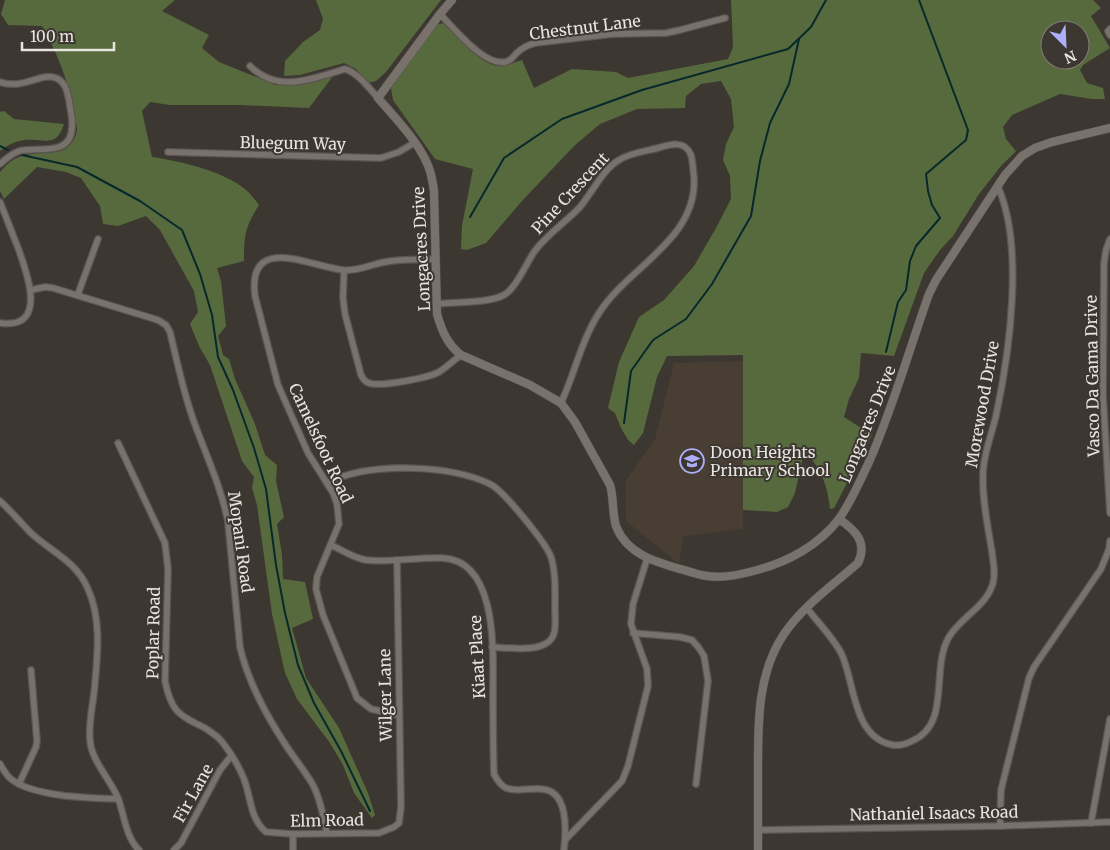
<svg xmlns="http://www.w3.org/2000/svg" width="1110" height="850" font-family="Merriweather,serif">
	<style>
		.built { fill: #493e34 }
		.green { fill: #576a3d; fill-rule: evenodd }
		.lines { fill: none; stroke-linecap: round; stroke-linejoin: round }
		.stream { stroke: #07292b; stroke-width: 2 }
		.minor-casing { stroke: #5b5551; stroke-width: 8 }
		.tertiary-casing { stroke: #5b5551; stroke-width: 9 }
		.minor { stroke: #79726c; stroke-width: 5.5 }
		.tertiary { stroke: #79726c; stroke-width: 8 }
		.labels { text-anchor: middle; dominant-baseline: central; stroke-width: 4; stroke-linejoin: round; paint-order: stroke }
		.street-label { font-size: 16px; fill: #e8e4e0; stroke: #3d3731 }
		.poi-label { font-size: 16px; fill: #e8e4e0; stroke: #3d3731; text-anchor: start }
	</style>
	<rect width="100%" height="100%" fill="#3d3731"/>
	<polygon class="built" points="743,361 743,529 683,536 679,564 626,521 625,482 655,439 674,363"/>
	<g class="green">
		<path d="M5,0H175L162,11L209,35L202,48L219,62L276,85H292L333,76L309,108L242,105H170L150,102L142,111L152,157C180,161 224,171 246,190C251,194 255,200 259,205C245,227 244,236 244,261L217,268L221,281L226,326L218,336L223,355L229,359L235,379L255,424L265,455L277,465L276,481L284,517L277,524L282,555L283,579L305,582L313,619L292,628L306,678L339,728L368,793L375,815L372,818L354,793L343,765L330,743L297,699L285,673L272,614L257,505L252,488L254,477L242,461L210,365L199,346L190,324L198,312L194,291L160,230L146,216L118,226L103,224L100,206L81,178L66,172L37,167L4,199L0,191V172C13,156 24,154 44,153C50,152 57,153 63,150C71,146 77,137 77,128C76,122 74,115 73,109C68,79 57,53 42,26L8,25L1,14Z"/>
		<polygon points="316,0 441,0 386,72 376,81 368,83 356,69 344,63 300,75 284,76 285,61 303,42 320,30 323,19"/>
		<path d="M731,0H1093L1101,8L1091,16L1110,48L1083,65L1080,70L1087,83L1103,88L1105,99H1092L1060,94L1012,115L1003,127L1006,139L1016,151L1001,166L979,194L953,236L940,250L924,273L894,356L861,353L859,378L849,399L844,417L872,435L834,508L830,509C828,489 823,473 810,457H803L795,493L788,507L777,512L743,510V355L667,356L657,377L643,433L634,445L628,440L621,428L615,413L608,408L619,362L639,317L664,300L694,266L716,228L731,199L730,176L723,160L726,144L734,127L731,99L721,81L701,84L686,96L685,108L637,109L600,124L574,146L522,201L486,243L467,250L461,249L462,226L473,169L435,159L393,100L391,88L435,25L444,23C458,36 480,65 499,66C507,66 515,62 522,60L534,88L572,69L616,72L628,78L728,59L733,47ZM1050,30H1080V60H1050Z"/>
		<path d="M4,111L14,119L64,124C56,149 44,138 25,140C16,141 7,145 0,151V112Z"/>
	</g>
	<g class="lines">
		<g class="stream">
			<polyline points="0,146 8,150"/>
			<polyline points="22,155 77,167 140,201 182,230 200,274 212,315 218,357 233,390 254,448 266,489 276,565 285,613 298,665 314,703 341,751 370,811"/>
			<polyline points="470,217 504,158 562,119 642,90 788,49 811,27 826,0"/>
			<polyline points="886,352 898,302 906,290 910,261 916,246 940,218 932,205 928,191 926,174 966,140 968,130 919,0"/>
			<polyline points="624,423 631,371 653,340 686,319 712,284 751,216 760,161 770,123 789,84 799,39"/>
		</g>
		<g class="minor-casing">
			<g id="minor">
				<path d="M440,14C453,27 489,73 510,60C513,58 515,54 518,52C523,47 528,45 535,43L613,34L666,33L680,30L725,18"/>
				<polyline points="1110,29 1108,31 1110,35"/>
				<path d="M250,66C278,94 312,79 345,69C358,73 369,88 378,98"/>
				<path d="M0,82C24,90 41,72 56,78C66,82 67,92 69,100C70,109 73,119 72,127C71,158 37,146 19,151C11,154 6,159 0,164"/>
				<polyline points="168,152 381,158 399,152 414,143"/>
				<path d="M0,202C6,216 11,231 17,245C26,270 50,330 0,323"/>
				<polyline points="1110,239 1106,250 1104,263 1103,395 1110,513"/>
				<path d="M344,271L343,298L345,314L361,375C363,379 365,382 369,383C380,387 428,378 439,372C447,367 454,360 461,355"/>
				<path d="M31,290L45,287L53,288L158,320L166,325L170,332C177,361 183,391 193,419C205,453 221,486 228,522L240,647C248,682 266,715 285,744C294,758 305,771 313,785C321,800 323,816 327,833"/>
				<polyline points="78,294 98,239"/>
				<path d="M437,304C454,302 490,303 504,295C516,288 526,264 534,252C547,234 566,222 580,207C592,193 603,169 619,160C629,153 646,151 658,148C671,144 685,140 691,155C693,162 693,170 694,178C697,240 628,267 599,313C581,341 575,373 561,403"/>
				<path d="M118,443L165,543L168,569L165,681C171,711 178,715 205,728C211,732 218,736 223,743C231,753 239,767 244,779C251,797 250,819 266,832L293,834L379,833L394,827L399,823L401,807L397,560"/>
				<path d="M327,483C368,462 448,464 490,484C503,490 546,543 551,557C556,573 555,592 555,610C555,622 558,638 545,644C533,651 507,648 492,647"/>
				<path d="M0,501C11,511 21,523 32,534C52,552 77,562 88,589C101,618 98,651 95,683C94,701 88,721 90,740C91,760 110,779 118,798C124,814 126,838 139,850"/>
				<path d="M331,545C342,550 353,558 366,560C391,563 417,557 442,558C498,560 493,652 493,690C493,718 493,746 494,774C497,780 500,785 506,788C516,792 530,788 541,789C569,790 566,831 564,850"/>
				<path d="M807,608C818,623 834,638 842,655C855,684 853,738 893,745C899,746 906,744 912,741C952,724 930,669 949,637C961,617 987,606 993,583C996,573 993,562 992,552C988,527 982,500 983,475C983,453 993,432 997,411C1010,349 1024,245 998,187"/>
				<polyline points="633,633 680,637 692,640 699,648 704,656 708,681 696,784"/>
				<path d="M398,715L371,709L357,698L323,615L316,589L317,577L339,524L337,504L333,493L308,453L278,385L255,296C247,233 309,266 343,270C356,272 372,264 385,262C401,259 418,260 435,259"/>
				<path d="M0,764C3,769 6,775 11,779C33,797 91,798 118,799"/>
				<polyline points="19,784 36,747 37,741 31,670"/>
				<polyline points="1091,823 1110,719"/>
				<polyline points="1000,826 1001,790 1029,678 1034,667 1101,569 1109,549 1110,541"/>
				<polyline points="758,830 1000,826 1110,822"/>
				<polyline points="565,840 622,781 628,766 648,686 647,669 631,624 633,604 647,559"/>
				<polyline points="174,850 181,843 220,770 231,756"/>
				<polyline points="293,850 293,834"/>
			</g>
		</g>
		<g class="tertiary-casing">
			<g id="tertiary">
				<path d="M452,0L440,14L378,98C396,119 422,145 430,171C432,178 433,184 434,191L437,314C442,331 447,344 461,355L530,385L561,403L575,422L610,485C614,498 612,513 616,526C628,558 664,564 694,573C715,580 736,576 757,570C788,562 819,545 839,519C851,502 860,481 869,462C893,408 909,350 929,294L936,280L1005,175L1022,156L1035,148L1052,142L1110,128"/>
				<path d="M758,850C758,823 758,797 758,770C758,724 757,674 784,634C803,606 833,585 858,563C868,542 855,530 839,519"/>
			</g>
		</g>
		<use href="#minor" class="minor"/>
		<use href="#tertiary" class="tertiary"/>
	</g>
	<defs>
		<g id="school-ring" transform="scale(1.25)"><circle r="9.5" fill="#3d3731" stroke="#adaffb" stroke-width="1.5"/><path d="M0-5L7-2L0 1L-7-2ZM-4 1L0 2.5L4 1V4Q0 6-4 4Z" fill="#adaffb"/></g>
	</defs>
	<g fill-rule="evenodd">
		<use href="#school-ring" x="692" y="461"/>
	</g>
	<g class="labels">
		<g class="street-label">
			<text transform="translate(585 27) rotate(-7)">Chestnut Lane</text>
			<text transform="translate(293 143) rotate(1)">Bluegum Way</text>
			<text transform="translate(570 193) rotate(-47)">Pine Crescent</text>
			<text transform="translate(421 249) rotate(-93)">Longacres Drive</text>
			<text transform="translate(1092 376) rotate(-91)">Vasco Da Gama Drive</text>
			<text transform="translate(982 404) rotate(-80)">Morewood Drive</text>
			<text transform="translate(867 424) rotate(-68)">Longacres Drive</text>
			<text transform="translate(321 443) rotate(65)">Camelsfoot Road</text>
			<text transform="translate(241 542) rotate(82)">Mopani Road</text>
			<text transform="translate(153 633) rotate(-89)">Poplar Road</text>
			<text transform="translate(477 657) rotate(-93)">Kiaat Place</text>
			<text transform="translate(385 695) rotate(-91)">Wilger Lane</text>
			<text transform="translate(193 793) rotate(-61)">Fir Lane</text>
			<text transform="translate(934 813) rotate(-1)">Nathaniel Isaacs Road</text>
			<text transform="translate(327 820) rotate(-1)">Elm Road</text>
		</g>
		<g class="poi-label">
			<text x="710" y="452">Doon Heights<tspan x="710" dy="18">Primary School</tspan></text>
		</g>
	</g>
	<g transform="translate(1065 45) rotate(156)"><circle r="24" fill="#3d3731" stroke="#817c77"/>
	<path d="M0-4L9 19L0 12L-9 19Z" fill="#adaffb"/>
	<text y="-8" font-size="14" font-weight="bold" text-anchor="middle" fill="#e8e4e0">N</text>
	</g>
	<path d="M22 42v8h92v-8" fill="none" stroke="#e8e4e0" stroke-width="2.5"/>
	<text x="30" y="42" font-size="15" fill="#e8e4e0" stroke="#3d3731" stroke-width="4" paint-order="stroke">100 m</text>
</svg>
